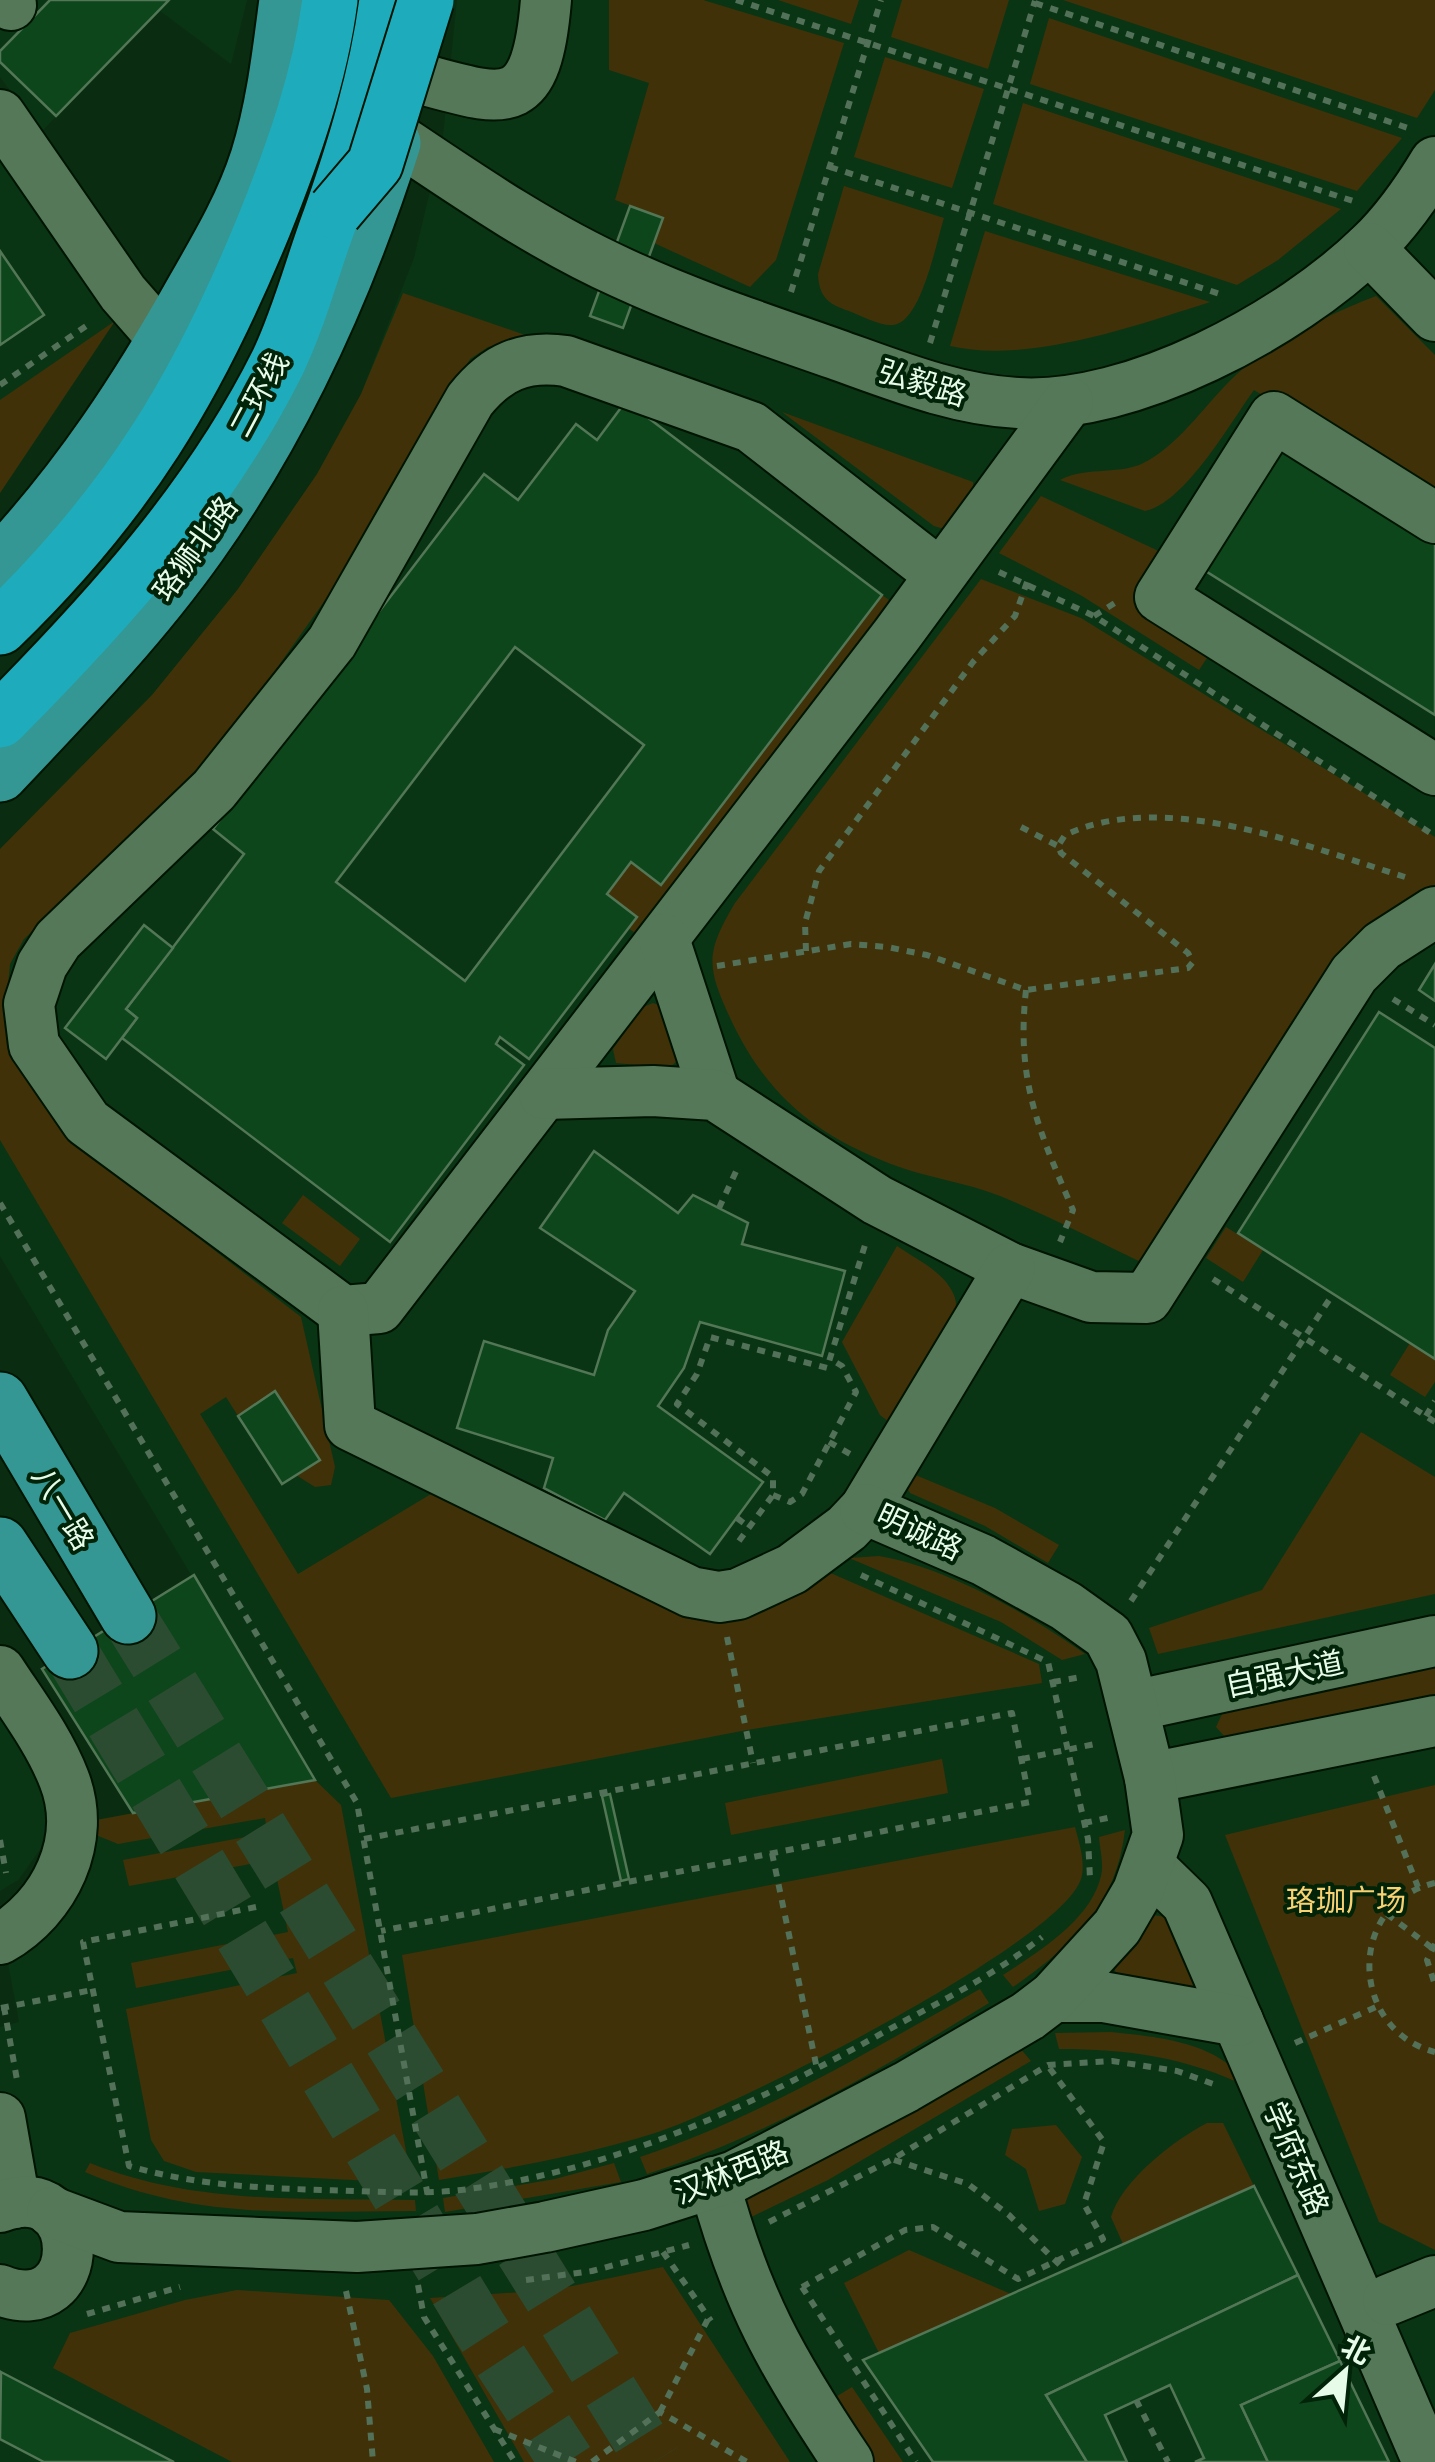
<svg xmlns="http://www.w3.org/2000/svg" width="1435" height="2462" font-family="'IBM Plex Sans','Noto Sans SC',sans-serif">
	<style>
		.built { fill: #0a3514 }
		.green { fill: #413108 }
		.building { fill: #0e461b; stroke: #527656; stroke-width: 2.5; fill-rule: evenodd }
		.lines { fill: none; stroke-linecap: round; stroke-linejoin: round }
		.major-tunnel { stroke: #2b4c31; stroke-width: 55; stroke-dasharray: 55 28; stroke-linecap: butt }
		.minor-casing { stroke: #001402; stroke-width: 54 }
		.major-casing { stroke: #001402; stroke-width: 59 }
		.highway-casing { stroke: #001402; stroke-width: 59 }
		.path { stroke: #537158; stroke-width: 6; stroke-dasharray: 8 8; stroke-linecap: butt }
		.minor { stroke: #547858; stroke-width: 50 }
		.major { stroke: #349794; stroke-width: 55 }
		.highway { stroke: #1eacbc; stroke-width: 55 }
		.highway-bridge-casing { stroke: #001402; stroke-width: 59; stroke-linecap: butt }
		.highway-bridge { stroke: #1eacbc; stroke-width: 55 }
		.labels { text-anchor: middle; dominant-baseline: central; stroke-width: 8; stroke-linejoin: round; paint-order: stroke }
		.street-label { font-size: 30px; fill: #e7fbe9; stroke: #012308 }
		.park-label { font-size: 30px; fill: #f8d173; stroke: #012308 }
	</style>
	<rect width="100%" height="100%" fill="#0a2d11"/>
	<g class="built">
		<polygon points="0,0 25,10 36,0 247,0 231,64 159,10 41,132 0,77"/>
		<polygon points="457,0 1435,0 1435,2462 0,2462 0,2027 19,2022 7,1958 93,1853 96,1820 314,1780 0,1256 0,849 152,695 238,589 317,474 361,394 414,258 443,136"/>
		<polygon points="0,156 115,321 0,493"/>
		<polygon points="0,1706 49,1794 48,1831 41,1848 18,1880 0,1891"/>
	</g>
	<g class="green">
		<polygon points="609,0 703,0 844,43 776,260 750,287 654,243 662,218 615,200 649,83 609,70"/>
		<polygon points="778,0 859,0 851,24"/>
		<polygon points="902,0 1009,0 988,69 891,37"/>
		<polygon points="1063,0 1435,0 1435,90 1417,118"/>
		<polygon points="1049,18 1402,138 1357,191 1030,84"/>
		<polygon points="885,57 984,89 952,188 854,157"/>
		<polygon points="1023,103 1341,209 1278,260 1237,285 993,204"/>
		<path d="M844,186L944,218C936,243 921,323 893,325C879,326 862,316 849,311C828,304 819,297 818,274Z"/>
		<path d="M985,231L1210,302C1135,326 1028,364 950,346Z"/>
		<polygon points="403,293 528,336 488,347 470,359 355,558 235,727 183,787 24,939 10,964 5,1018 13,1047 62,1133 301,1317 335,1467 331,1485 315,1487 296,1475 320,1459 275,1391 238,1416 226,1397 200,1414 298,1574 441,1488 682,1608 826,1571 1039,1664 1042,1683 747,1730 391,1798 0,1140 0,849 152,695 238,589 317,474 361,394"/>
		<path d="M1376,296L1435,355V501L1254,390C1230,423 1185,503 1145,511L1060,480C1088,465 1122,477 1149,460C1184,439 1207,402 1237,374C1275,339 1328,315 1376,296Z"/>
		<polygon points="115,321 0,493 0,400"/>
		<polygon points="782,412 973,482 973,490 944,529 934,526"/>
		<polygon points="1041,496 1165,554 1213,649 1199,670 1082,596 999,553"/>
		<path d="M981,579L1081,618L1435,837V889L1145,1264C1097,1241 1049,1216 1000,1196C965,1182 927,1178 891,1164C815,1135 767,1095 732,1022C707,968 704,955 735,903Z"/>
		<polygon points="882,595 899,607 645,940 628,928 637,916 607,894 631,862"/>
		<polygon points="653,1003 661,1006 677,1061 669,1068 616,1063 613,1049 643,1007"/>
		<polygon points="303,1195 360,1239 340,1266 282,1223"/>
		<polygon points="1226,1227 1263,1250 1243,1282 1206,1258"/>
		<path d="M897,1246C917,1260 947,1273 955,1298C964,1325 905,1397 889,1422L880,1415L842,1342Z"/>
		<polygon points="1410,1343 1435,1359 1435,1382 1425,1397 1390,1375"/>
		<polygon points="1361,1432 1435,1477 1435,1594 1158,1654 1149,1628 1262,1590"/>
		<polygon points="913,1474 995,1508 1059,1545 1048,1563 985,1526 910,1493 906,1486"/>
		<path d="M879,1556C943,1566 1033,1616 1085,1654L1062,1660L1001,1622L849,1558Z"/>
		<polygon points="1435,1661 1435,1694 1226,1738 1216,1727 1222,1714 1231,1709"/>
		<polygon points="942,1759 948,1793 731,1835 725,1803"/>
		<polygon points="315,1780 341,1805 412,2183 196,2172 164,2161 151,2140 126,2009 297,1973 293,1958 136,1988 131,1963 288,1932 273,1860 129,1886 123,1860 267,1833 265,1818 118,1844 96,1835 96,1820"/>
		<polygon points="1435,1785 1435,2250 1379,2222 1225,1835"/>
		<path d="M1075,1827C1079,1842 1086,1863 1081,1879C1060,1944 728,2110 655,2133C585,2155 511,2168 439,2180L402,1955Z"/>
		<path d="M1125,1830C1116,1906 1073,1945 1013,1987L1003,1975C1038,1952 1091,1920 1101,1876C1104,1864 1100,1850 1099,1837Z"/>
		<polygon points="1153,1915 1178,1919 1209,1985 1197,2002 1122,1987 1114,1968"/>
		<path d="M980,1989L989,2003C880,2070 769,2135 647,2174L640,2157C761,2117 870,2050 980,1989Z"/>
		<path d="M1111,2032C1158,2037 1223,2042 1248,2087C1186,2057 1127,2049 1059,2049L1055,2033Z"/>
		<polygon points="1019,2047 1031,2061 828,2180 743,2221 741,2200"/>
		<path d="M1207,2123H1223L1254,2186L1123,2244L1111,2217C1121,2181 1174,2140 1207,2123Z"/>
		<polygon points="1056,2125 1082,2157 1065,2204 1039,2211 1026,2169 1005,2155 1012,2129"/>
		<path d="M90,2163C195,2205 303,2198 415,2200L416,2211C294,2211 200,2221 85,2172Z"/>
		<polygon points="614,2163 621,2182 445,2212 443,2198 555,2179"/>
		<polygon points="909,2250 1011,2294 879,2353 844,2283"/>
		<polygon points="663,2267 790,2462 524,2462 430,2298 553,2290"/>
		<polygon points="237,2290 389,2300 433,2356 494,2462 232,2462 53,2368 70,2333 185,2300"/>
		<polygon points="852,2387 903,2462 866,2462 826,2403"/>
	</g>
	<g class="building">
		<polygon points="50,0 169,0 56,116 0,62 0,51"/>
		<polygon points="630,206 663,218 623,328 590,316"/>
		<polygon points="0,251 44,315 0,345"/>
		<path d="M626,401L882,595L661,885L631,862L607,894L637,917L529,1059L500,1037L496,1044L524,1065L390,1242L122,1038L137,1018L126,1009L244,854L213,829L484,474L518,500L576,424L597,440ZM515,647L644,745L465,981L336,882Z"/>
		<polygon points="1282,446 1435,542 1435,715 1204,570"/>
		<polygon points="144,925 173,948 126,1009 137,1018 106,1059 65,1028"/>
		<polygon points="1435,964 1435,1001 1419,990"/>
		<polygon points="1379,1012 1435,1048 1435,1359 1238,1233"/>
		<polygon points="594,1151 678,1213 693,1195 748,1223 742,1244 845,1271 822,1356 700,1322 684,1368 658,1406 763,1482 710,1554 624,1493 605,1520 544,1488 553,1458 457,1428 484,1341 594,1375 608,1330 635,1291 540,1228"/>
		<polygon points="275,1391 320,1460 282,1484 238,1416"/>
		<polygon points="194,1575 315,1780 133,1813 42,1669"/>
		<polygon points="610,1794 629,1879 621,1881 602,1796"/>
		<polygon points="1254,2186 1298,2275 1046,2395 1087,2462 933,2462 863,2360"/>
		<polygon points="1298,2275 1340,2361 1241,2405 1268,2462 1195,2462 1204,2458 1170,2385 1105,2415 1127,2462 1087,2462 1046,2395"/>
		<polygon points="1340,2361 1389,2462 1268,2462 1241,2405"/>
		<polygon points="1,2372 174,2462 44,2462 0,2439"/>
	</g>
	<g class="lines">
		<g class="major-tunnel">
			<polyline points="128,1616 654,2462"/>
			<polyline points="70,1651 479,2327 567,2462"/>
		</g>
		<g class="minor-casing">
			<g id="minor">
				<polyline points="7,0 11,5"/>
				<path d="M410,76C504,101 536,120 546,0"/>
				<polyline points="0,115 123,293 165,341"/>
				<path d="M395,137C468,186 542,237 622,273C691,305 764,329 835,354C894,375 955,400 1018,403C1131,410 1290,325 1371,246C1396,222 1417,192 1435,162"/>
				<polyline points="1369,248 1435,316"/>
				<polyline points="1435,518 1274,417 1160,597 1435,770"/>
				<path d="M941,575L751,427L566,361C524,355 496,367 470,400L332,642L214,790L58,940L42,965L29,1004L34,1045L87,1122L343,1311L379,1308L896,636L1068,402"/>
				<polyline points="664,939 715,1095"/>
				<polyline points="544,1094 653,1091 715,1095 877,1200 1010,1268 1091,1297 1147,1298 1354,974 1382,946 1435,912"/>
				<polyline points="343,1311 350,1425 691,1592 719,1597 738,1594 792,1569 847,1528 865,1509 1010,1268"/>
				<path d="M0,1671C22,1705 49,1740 64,1779C88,1840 55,1908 0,1939"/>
				<polyline points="1133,1706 1435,1641"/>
				<polyline points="1150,1778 1435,1721"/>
				<polyline points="1149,1866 1187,1903 1428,2462"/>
				<polyline points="1053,1997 1103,1997 1238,2021"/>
				<polyline points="0,2118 15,2203"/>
				<path d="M714,2182C746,2300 781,2362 848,2462"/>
				<path d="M0,2207C90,2172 91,2326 0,2290"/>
				<polyline points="52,2212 119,2237 357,2247 477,2239 545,2227 644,2205 735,2176 906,2087 1028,2016 1053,1997 1117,1927 1138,1891 1158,1835 1150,1778 1121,1661 1108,1636 1066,1606 983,1560 865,1509"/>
				<polyline points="1388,2300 1435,2281"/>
			</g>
		</g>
		<g class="major-casing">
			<g id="major">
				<path d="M0,563C78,481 139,387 194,289C218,247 243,205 258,158C274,107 280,53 287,0"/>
				<path d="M0,774C69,701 140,628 199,545C285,424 348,284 393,143"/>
				<polyline points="0,1400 128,1616"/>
				<polyline points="0,1545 70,1651"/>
			</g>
		</g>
		<g class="highway-casing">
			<g id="highway">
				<path d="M0,627C128,503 197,389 264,225C293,153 320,77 330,0"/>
				<path d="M0,720C107,612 210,499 278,362C300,316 312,267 330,219C355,148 377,76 387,0"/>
			</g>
		</g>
		<g class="path">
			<polyline points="736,0 1353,201"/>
			<polyline points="1035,3 1408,128"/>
			<polyline points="830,167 1223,295"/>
			<polyline points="791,292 881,0"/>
			<polyline points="930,343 1035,1"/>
			<polyline points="0,385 89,324"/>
			<polyline points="999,572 1094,616 1435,836"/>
			<polyline points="1094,616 1118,601"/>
			<polyline points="1021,827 1058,846"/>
			<polyline points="806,951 805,923 819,871 973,662 1015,616 1027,582"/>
			<path d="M717,966L851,944L887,947L927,955L1026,990L1188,968L1193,962L1188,953L1061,853L1058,846L1065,835C1165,788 1308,847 1405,877"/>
			<path d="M1026,990C1016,1080 1038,1129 1073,1210L1060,1242"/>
			<polyline points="1393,999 1435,1025"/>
			<polyline points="0,1203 357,1803 428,2197"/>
			<polyline points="719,1208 739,1165"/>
			<polyline points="1213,1279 1435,1422"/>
			<polyline points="1426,1416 1435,1401"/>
			<polyline points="829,1442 850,1454"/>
			<polyline points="773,1495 790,1502 802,1494 856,1392 842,1366 832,1360"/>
			<polyline points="737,1518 749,1527"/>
			<polyline points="739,1541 773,1495 773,1477 677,1404 697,1374 710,1337 827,1368 865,1245"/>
			<polyline points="861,1575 1048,1662 1088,1839 1090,1878"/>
			<polyline points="1131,1601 1333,1294"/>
			<polyline points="727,1637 753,1763"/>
			<polyline points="1053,1682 1081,1677"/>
			<polyline points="1022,1759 1095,1744"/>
			<polyline points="1374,1776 1418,1887"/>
			<polyline points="1084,1823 1112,1817"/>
			<polyline points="364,1839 1012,1713 1030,1802 381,1931"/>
			<polyline points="0,1840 6,1873"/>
			<polyline points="772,1853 817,2069"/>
			<path d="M1435,1883C1346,1903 1349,2030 1435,2052"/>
			<path d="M256,1907L83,1942L129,2166C195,2185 256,2188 324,2190C370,2191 416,2195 461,2190C614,2171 754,2105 886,2031C939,2002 995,1975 1042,1937"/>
			<polyline points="1387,1914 1432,1948"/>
			<polyline points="1435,1944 1427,1960 1435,1985"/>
			<polyline points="4,2007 17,2080"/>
			<polyline points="1,2008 92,1990"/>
			<polyline points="1295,2043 1376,2007"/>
			<polyline points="894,2160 968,2184 1009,2215 1065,2270"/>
			<polyline points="769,2222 893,2159 1048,2065 1112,2061 1177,2071 1216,2085"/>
			<polyline points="663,2252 711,2321"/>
			<polyline points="526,2280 592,2271 689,2245"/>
			<polyline points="418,2285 424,2317 515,2462"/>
			<polyline points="802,2287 905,2230 933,2227 1018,2279 1103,2239 1084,2204 1104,2142 1048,2066"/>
			<polyline points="802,2287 916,2462"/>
			<polyline points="346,2291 367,2389 373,2462"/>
			<polyline points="87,2314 180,2287"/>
			<polyline points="1136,2400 1168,2462"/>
			<polyline points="660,2412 708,2319"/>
			<polyline points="494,2429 576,2462"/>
			<polyline points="592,2462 660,2412 747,2462"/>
		</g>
		<use href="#minor" class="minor"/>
		<use href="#major" class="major"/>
		<use href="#highway" class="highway"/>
		<g class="highway-bridge-casing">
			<polyline id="highway-bridge" points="335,211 375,164 426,0"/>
		</g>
		<use href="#highway-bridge" class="highway-bridge"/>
	</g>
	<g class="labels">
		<g class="street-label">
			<text transform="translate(923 382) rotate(17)">弘毅路</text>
			<text transform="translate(258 394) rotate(-62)">二环线</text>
			<text transform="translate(194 548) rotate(-54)">珞狮北路</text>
			<text transform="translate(64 1508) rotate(59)">八一路</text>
			<text transform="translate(920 1531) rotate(25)">明诚路</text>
			<text transform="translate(1284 1673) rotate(-12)">自强大道</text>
			<text transform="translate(1297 2158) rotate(67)">学府东路</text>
			<text transform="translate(731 2171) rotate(-22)">汉林西路</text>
		</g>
		<g class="park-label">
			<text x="1346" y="1899">珞珈广场</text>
		</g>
	</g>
	<g transform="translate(1345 2372) rotate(27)" stroke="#012308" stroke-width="8" paint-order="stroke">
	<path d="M0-8L18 38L0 25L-18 38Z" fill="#e7fbe9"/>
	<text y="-15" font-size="28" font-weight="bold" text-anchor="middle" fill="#e7fbe9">北</text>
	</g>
</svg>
